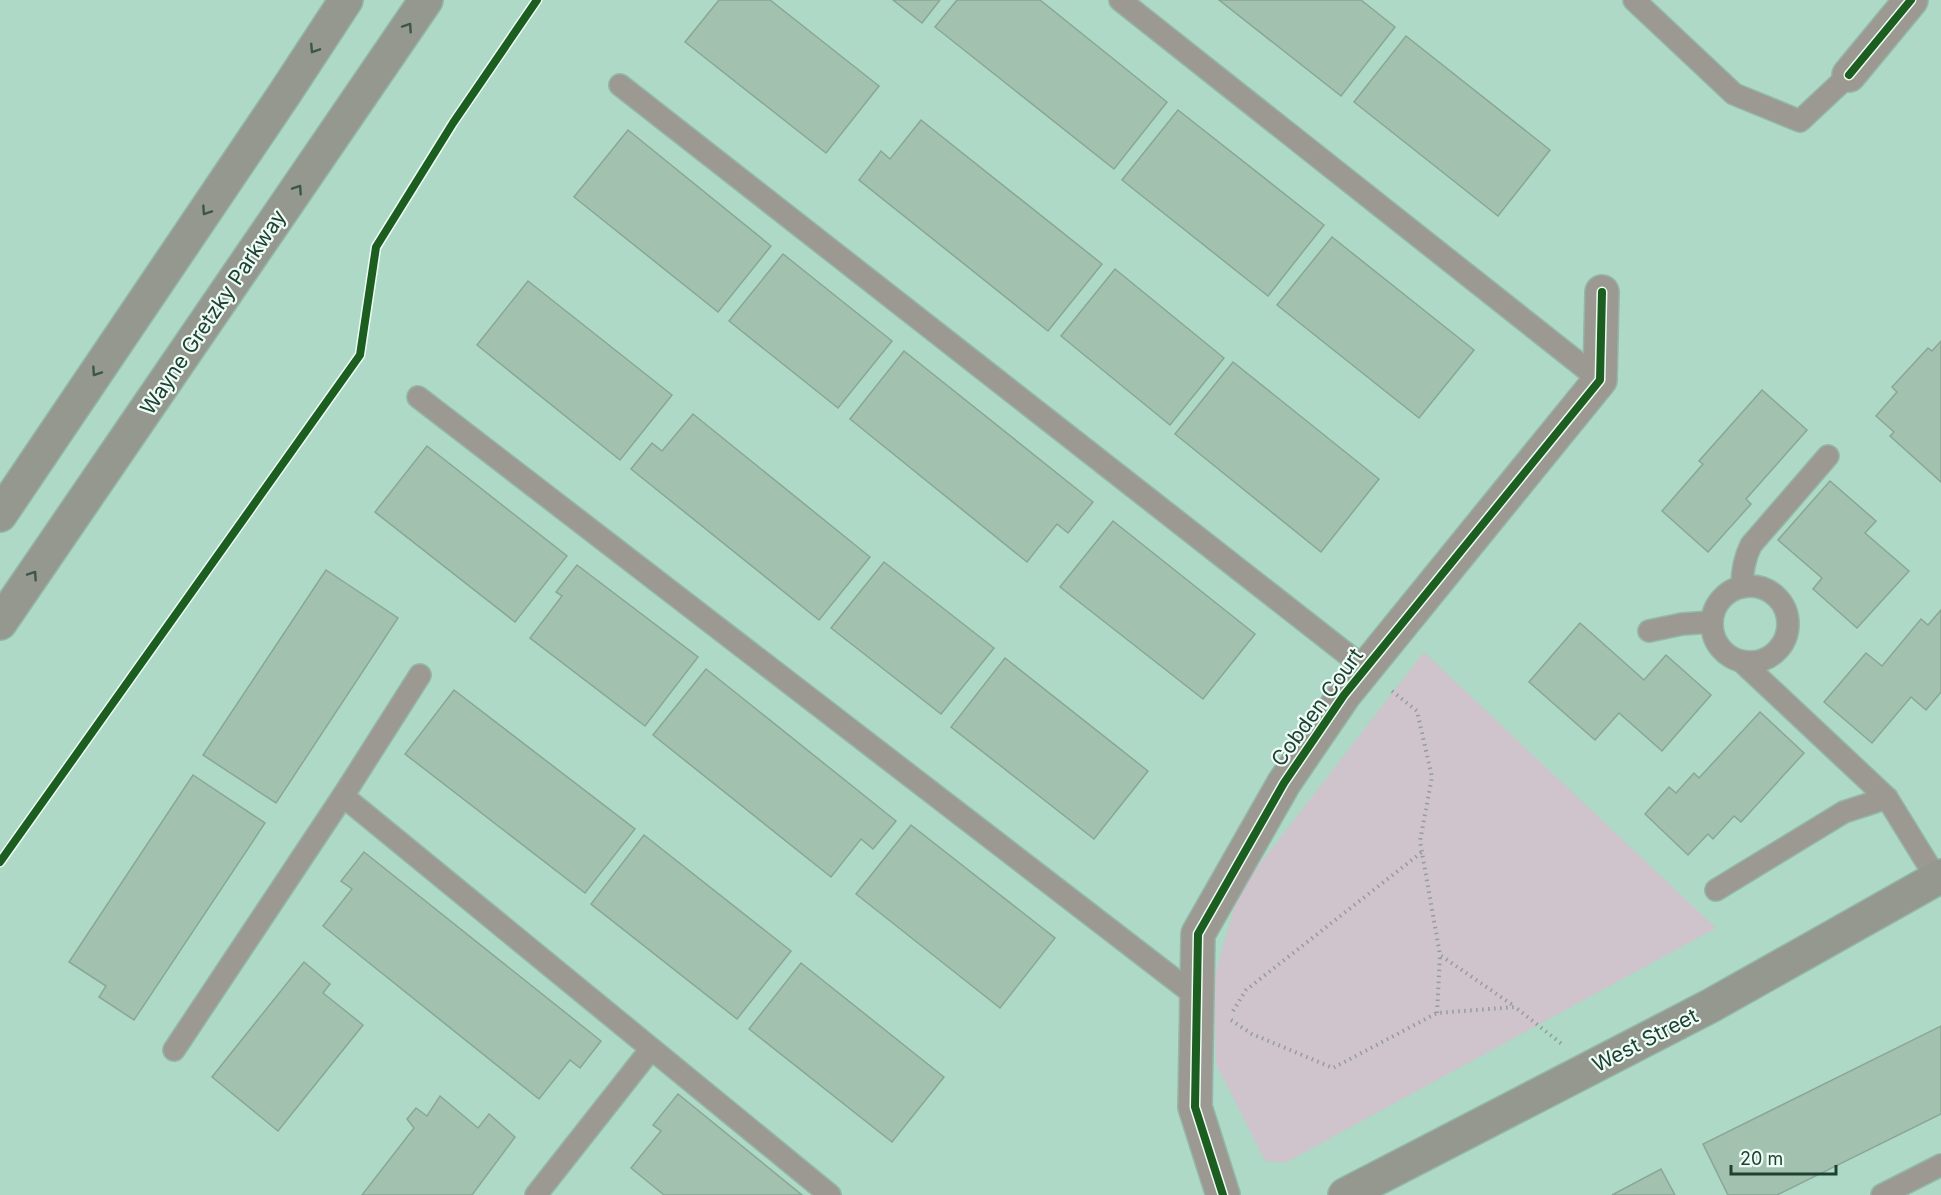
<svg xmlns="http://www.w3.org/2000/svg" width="1941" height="1195" font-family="Inter,sans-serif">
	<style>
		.green { fill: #cfc3cc }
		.building { fill: #a2c1ae; stroke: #89a795; stroke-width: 1.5 }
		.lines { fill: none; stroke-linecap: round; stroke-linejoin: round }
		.lane-casing { stroke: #94b7a8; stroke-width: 24 }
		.street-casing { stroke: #94b7a8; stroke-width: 36 }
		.secondary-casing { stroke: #94b7a8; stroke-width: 36 }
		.path { stroke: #959e96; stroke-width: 4; stroke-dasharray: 1.5 4.5; stroke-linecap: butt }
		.lane { stroke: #9c9992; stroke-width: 21 }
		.street { stroke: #9c9992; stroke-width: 33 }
		.secondary { stroke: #95988f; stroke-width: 33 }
		.cycleway-casing { stroke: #eefdf6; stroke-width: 11 }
		.cycleway { stroke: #1b5e20; stroke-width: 8 }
		.oneway { stroke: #3c574a }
		.labels { text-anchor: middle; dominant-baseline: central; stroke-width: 4.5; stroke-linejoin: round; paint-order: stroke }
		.street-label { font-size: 21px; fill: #1f4133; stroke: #eefdf6 }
	</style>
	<rect width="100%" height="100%" fill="#add9c6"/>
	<polygon class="green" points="1424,652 1716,928 1285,1163 1265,1161 1216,1064 1214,978 1239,891"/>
	<g class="building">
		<polygon points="719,0 770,0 879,86 826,153 685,42"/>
		<polygon points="893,0 940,0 922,23"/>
		<polygon points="957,0 1040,0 1167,102 1114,169 935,27"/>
		<polygon points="1219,0 1361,0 1395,27 1341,96"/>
		<polygon points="1406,36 1550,150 1498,216 1354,102"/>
		<polygon points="1178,110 1324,225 1268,296 1122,180"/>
		<polygon points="921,120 1102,264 1048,331 859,180 881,151 890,159"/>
		<polygon points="628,130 771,246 718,312 574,197"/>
		<polygon points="1332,237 1474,350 1419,418 1277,305"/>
		<polygon points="783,254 892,341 838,408 729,321"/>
		<polygon points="1115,269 1224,358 1170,425 1061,336"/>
		<polygon points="528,281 672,395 620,460 477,345"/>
		<polygon points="1941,341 1941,482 1890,436 1894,432 1876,416 1897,392 1892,387 1928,348 1932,351"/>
		<polygon points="904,351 1093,502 1068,533 1057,524 1027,562 850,419"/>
		<polygon points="1233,362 1379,479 1321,552 1175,434"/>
		<polygon points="1762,390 1807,430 1746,499 1751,504 1708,552 1662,511 1703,464 1699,461"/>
		<polygon points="693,414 870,557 819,620 631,469 652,443 662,451"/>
		<polygon points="427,446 567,556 515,622 375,512"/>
		<polygon points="1830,481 1876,521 1865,533 1909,571 1857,628 1813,589 1822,578 1778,540"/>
		<polygon points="1113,521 1255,634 1203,699 1060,587"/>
		<polygon points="884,562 994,648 941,714 831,628"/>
		<polygon points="577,565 698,657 645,726 530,638 562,596 556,592"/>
		<polygon points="326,570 398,618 276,803 203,755"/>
		<polygon points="1941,610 1941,692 1926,710 1911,697 1872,743 1824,702 1866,653 1882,666 1921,619 1928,625"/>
		<polygon points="1580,623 1644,680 1666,655 1711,695 1662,751 1619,713 1595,740 1529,682"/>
		<polygon points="1005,658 1148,771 1094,839 951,727"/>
		<polygon points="706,669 896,821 873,849 861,839 831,877 653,735"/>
		<polygon points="454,690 635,829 585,893 405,754"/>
		<polygon points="1760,712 1804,753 1741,822 1734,816 1713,839 1708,834 1688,855 1645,814 1669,787 1676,793 1694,773 1699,778"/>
		<polygon points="193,775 265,823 134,1020 99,997 106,986 69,962"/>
		<polygon points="911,825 1055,938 1000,1008 856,894"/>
		<polygon points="644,835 791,951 737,1019 591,904"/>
		<polygon points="364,852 601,1041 580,1068 570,1060 539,1099 323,926 352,889 341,881"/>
		<polygon points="304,962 330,984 323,993 363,1025 278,1131 212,1077"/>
		<polygon points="801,963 944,1077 892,1142 749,1029"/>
		<polygon points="1941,1026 1941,1114 1777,1195 1728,1195 1703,1144"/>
		<polygon points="678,1094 802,1195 664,1195 631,1168 661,1131 653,1125"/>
		<polygon points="440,1096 478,1128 489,1114 515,1137 472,1195 362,1195 414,1128 407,1119 416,1108 427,1116"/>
		<polygon points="1661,1169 1675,1195 1612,1195"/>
	</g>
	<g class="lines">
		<g class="lane-casing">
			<g id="lane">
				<polyline points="1120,0 1600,380"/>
				<polyline points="1634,0 1734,94 1800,121 1849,75"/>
				<polyline points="620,85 1366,669"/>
				<polyline points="418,397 1196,996"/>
				<circle cx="1750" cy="624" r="38"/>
				<path d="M1742,587C1742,571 1744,559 1751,545L1828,456"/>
				<polyline points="1649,631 1682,624 1712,622"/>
				<polyline points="1741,661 1887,798 1937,879"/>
				<polyline points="343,796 830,1195"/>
				<polyline points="1716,890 1844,812 1887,798"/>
				<polyline points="174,1050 343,796 420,675"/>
				<polyline points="536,1195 651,1049"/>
				<polyline points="1882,1195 1941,1165"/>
			</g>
		</g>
		<g class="street-casing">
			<g id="street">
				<polyline points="1849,75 1911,0"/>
				<polyline points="1223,1195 1195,1107 1198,934 1284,783 1344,695 1600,380 1602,292"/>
			</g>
		</g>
		<g class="secondary-casing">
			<g id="secondary">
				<polyline points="0,515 285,93 346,0"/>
				<polyline points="0,623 426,0"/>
				<polyline points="1345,1195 1712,1005 1941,876"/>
			</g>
		</g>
		<g class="path">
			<polyline points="1392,691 1417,711 1432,777 1420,841 1440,955 1514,1006"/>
			<polyline points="1233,1011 1246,990 1422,852"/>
			<polyline points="1437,1013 1440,955"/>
			<polyline points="1231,1020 1252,1034 1333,1068 1437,1013 1515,1007 1563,1045"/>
		</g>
		<use href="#lane" class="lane"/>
		<use href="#street" class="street"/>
		<use href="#secondary" class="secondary"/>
		<g class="cycleway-casing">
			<g id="cycleway">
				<polyline points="1849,75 1911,0"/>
				<polyline points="0,862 360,355 376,247 453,123 537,0"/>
				<polyline points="1223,1195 1195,1107 1198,934 1284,783 1344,695 1600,380 1602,292"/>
			</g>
		</g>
		<use href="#cycleway" class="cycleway"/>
	</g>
	<defs><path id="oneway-chevron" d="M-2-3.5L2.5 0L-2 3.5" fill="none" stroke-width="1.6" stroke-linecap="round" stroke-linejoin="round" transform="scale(1.5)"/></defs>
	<g class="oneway">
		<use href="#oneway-chevron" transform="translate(408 27) rotate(-56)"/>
		<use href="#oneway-chevron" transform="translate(314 49) rotate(123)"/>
		<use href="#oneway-chevron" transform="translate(298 189) rotate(-56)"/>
		<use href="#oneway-chevron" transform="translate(206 211) rotate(124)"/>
		<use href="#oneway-chevron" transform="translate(96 372) rotate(124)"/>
		<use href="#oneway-chevron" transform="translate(33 575) rotate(-56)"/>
	</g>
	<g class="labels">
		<g class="street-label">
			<text transform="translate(213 312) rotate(-56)">Wayne Gretzky Parkway</text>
			<text transform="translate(1317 707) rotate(-54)">Cobden Court</text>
			<text transform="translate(1645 1040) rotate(-27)">West Street</text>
		</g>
	</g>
	<path d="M1731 1165v9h105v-9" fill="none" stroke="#1f4133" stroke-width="3"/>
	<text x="1740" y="1165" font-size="18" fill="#1f4133" stroke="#eefdf6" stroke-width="4.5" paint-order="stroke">20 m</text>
</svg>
